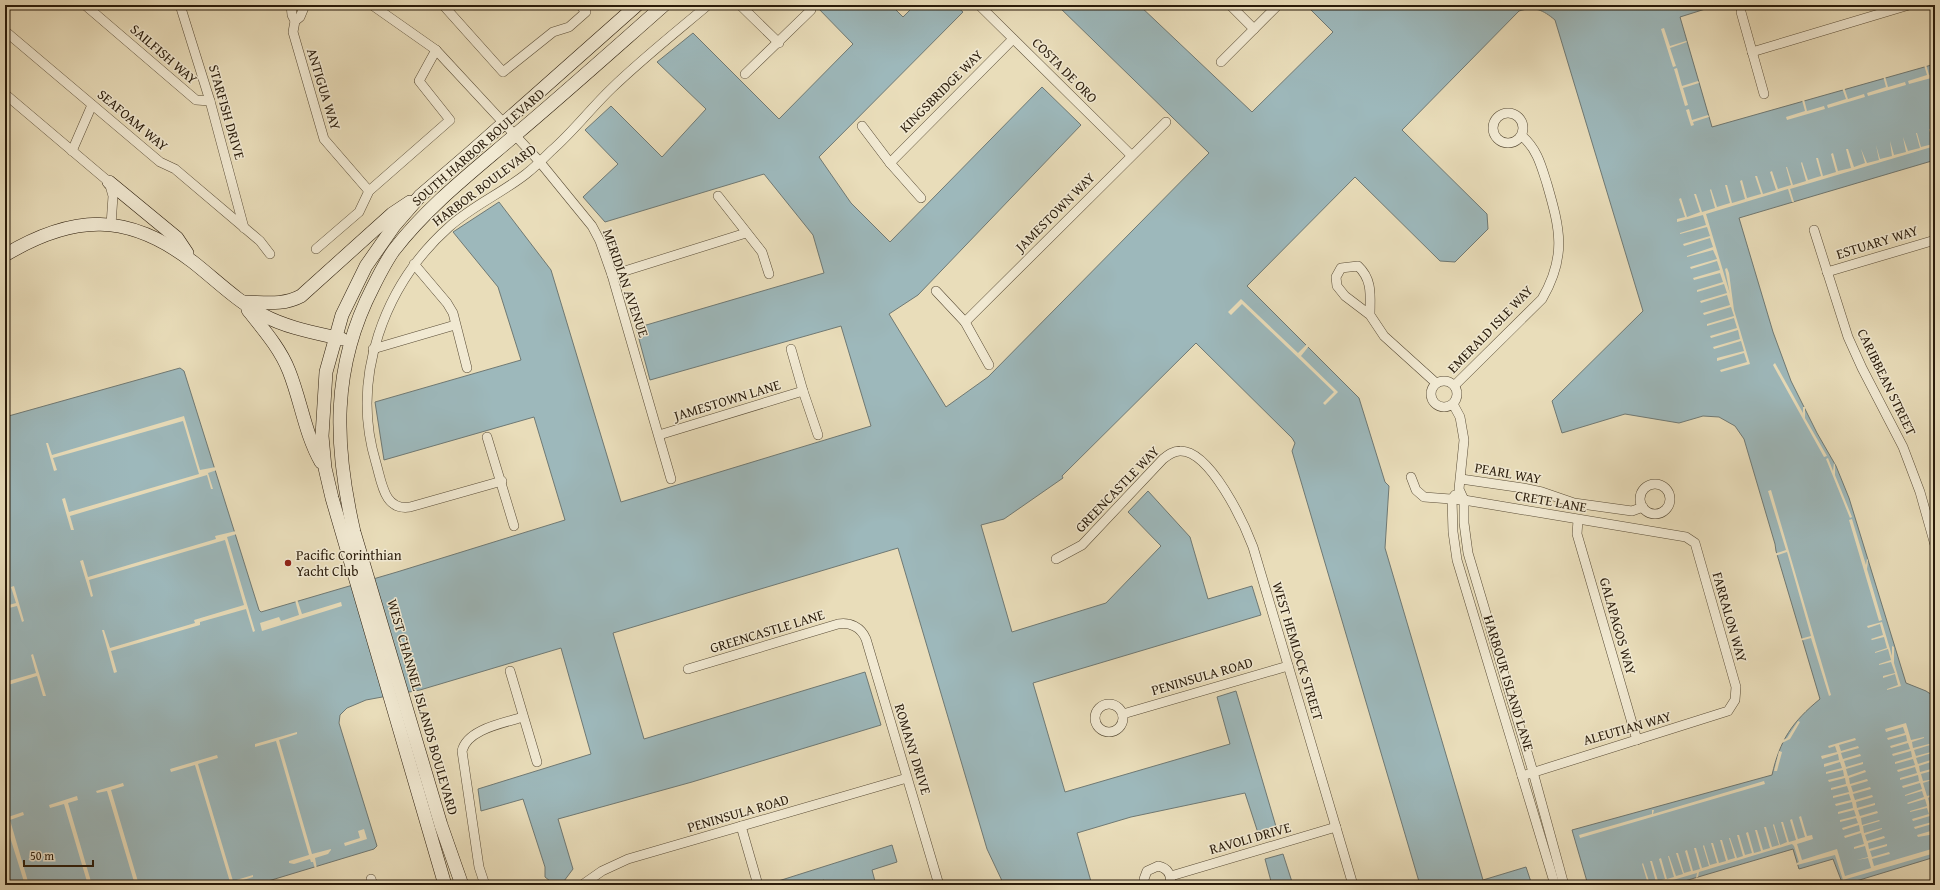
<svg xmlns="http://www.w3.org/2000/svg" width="1940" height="890" font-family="'Gentium Book Plus',serif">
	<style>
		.water { fill: #9db8bb; stroke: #6f7974 }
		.pier { fill: #e9ddba }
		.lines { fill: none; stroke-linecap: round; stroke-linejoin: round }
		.street-casing { stroke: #594c36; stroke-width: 10 }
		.secondary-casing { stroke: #291b0a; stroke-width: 14 }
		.street { stroke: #f1e9d2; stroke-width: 9 }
		.secondary { stroke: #f1e9d2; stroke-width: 13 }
		.poi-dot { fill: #8f2418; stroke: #f1e9d2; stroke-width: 1.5 }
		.labels { text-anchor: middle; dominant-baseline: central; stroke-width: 3; stroke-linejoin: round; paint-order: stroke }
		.street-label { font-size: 14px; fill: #291b0a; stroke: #f1e9d2 }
		.poi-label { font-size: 14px; fill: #291b0a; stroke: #f1e9d2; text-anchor: start }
	</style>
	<rect width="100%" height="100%" fill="#e9ddba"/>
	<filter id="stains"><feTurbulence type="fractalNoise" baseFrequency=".005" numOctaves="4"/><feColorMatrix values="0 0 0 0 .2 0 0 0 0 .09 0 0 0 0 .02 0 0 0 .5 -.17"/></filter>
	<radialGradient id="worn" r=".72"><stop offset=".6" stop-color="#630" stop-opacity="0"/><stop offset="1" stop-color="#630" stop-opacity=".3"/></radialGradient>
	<g class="water">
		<path d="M815,5H891L903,17L915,5H955L963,12L819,157L851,203L890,242L1042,87L1081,125L918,295L889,314L946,407L988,377L1209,153L1057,5H1139L1252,112L1333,32L1306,5H1718L1680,17L1712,127L1935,64V160L1739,218L1773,332L1791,381L1817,433L1836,466L1849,498L1906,683L1926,691L1935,697V857L1843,885L1833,859L1799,869L1793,849L1671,885H1588L1572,830L1772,775C1780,740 1792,722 1820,699L1776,551L1775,544L1744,439L1735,426L1719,417L1703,416L1679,423L1625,414L1562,433L1552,401L1643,311L1555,20C1543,10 1535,6 1519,11L1402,130L1487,214L1488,229L1455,262L1440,261L1355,177L1247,286L1359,398L1385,482L1389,486L1385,548L1483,880L1526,867L1532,885H1420L1292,451L1295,443L1292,438L1196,343L1062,476L1063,478L1004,519L981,525L1012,632L1106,603L1161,546L1128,512L1148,491L1190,537L1208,599L1252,586L1261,615L1033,683L1065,792L1230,744L1217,697L1236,691L1277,830L1259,836L1245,793L1131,817L1077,833L1092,885H1004L987,849L898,548L613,633L644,739L865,672L881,725L692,782L558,819L573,869L561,885H555L545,877V867L523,799L481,811L478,789L591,754L561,648L420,690L366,700L347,708L340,715L339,723L377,846L374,849L255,885H5V417L180,368L184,371L259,610L261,612L397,572L565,520L534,417L384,460L375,402L521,360L498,287L453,232L499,202L551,270L621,502L871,426L841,326L650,380L636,328L824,273L813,235L764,174L605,222L583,197L618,164L585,130L611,106L662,157L706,109L657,62L693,33L779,119L853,44Z"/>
		<polygon points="892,845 897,862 872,870 876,885 826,885 824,880 808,885 773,885 772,883"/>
		<polygon points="1283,854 1293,885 1272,885 1265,859"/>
	</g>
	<g class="pier">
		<polygon points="1664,28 1670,46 1686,41 1687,42 1670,48 1676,66 1673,67 1661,29"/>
		<polygon points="1926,64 1929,75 1935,73 1935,77 1909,84 1908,81 1927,75 1924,65"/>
		<polygon points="1677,68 1682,86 1698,81 1699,83 1683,88 1688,105 1685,106 1674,69"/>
		<polygon points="1883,76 1885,76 1888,87 1905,82 1906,85 1868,96 1867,93 1886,87"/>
		<polygon points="1844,87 1848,99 1864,94 1865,97 1828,108 1827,105 1846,99 1842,88"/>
		<polygon points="1804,99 1807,111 1824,106 1825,109 1787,120 1786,117 1805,111 1802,100"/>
		<polygon points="1689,109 1692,120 1708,115 1709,117 1693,122 1694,125 1691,126 1686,110"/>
		<polygon points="1929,129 1931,129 1935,146 1790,189 1794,202 1792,202 1788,189 1706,214 1730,294 1725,269 1727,268 1729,273 1734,310 1750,364 1721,372 1720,370 1747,362 1744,353 1717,361 1717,358 1744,351 1741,341 1714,349 1713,347 1740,339 1738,330 1711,338 1710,336 1737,328 1734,318 1707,326 1707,324 1734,316 1731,307 1704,315 1703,313 1730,305 1727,295 1701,303 1700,301 1727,293 1724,284 1697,292 1697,290 1723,282 1720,273 1694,280 1693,278 1720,270 1717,261 1691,269 1690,267 1717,259 1713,250 1687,257 1687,256 1713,247 1710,238 1684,246 1683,244 1710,236 1707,227 1680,234 1680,233 1706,225 1703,215 1677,222 1677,219 1685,217 1679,199 1681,198 1687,217 1700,212 1694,194 1696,194 1702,212 1715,208 1710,190 1711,189 1717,207 1730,203 1725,185 1727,185 1732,203 1745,199 1740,181 1742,180 1747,198 1761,194 1755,176 1757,176 1763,194 1776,190 1770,172 1772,171 1778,189 1791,185 1786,167 1787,167 1793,185 1806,181 1801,163 1802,162 1808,180 1821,176 1816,158 1818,158 1823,176 1836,172 1831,154 1833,153 1838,171 1851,168 1846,149 1848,149 1854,167 1865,163 1861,149 1867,163 1879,160 1876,145 1880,159 1892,156 1890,141 1894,155 1906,152 1903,137 1908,151 1920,148 1916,133 1917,133 1921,147 1933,144"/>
		<polygon points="1241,299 1298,353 1307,344 1309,346 1301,356 1338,392 1325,405 1323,403 1334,392 1242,304 1231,315 1228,312"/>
		<polygon points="1775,363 1803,413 1803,407 1805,407 1805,418 1827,456 1824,457 1773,365"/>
		<polygon points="184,416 200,470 216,467 217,470 208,473 213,489 211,489 207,475 70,516 74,530 71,530 62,499 65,498 69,512 199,474 183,421 53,458 57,470 54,471 46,443 48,443 52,455"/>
		<polygon points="1828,458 1833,471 1834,463 1835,465 1835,475 1852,517 1850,518 1826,459"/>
		<polygon points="1771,490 1831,695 1829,696 1811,638 1800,641 1800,639 1811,636 1787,552 1775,556 1774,554 1786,550 1768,491"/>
		<polygon points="1852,519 1866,565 1867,559 1868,560 1867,569 1882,620 1879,621 1849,520"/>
		<polygon points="236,531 237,534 227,537 255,631 253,632 246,609 200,622 200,625 111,651 117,672 114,673 102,630 104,630 110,648 195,623 194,620 244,605 225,540 89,580 93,596 91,597 80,561 83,560 88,577 216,539 215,536"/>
		<polygon points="14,586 24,621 22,622 17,606 5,609 5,606 16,603 11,587"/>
		<polygon points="297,599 302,614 341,602 342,606 262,631 260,623 279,617 281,621 299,615 295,600"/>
		<polygon points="1882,622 1892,656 1892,646 1894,647 1894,663 1901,686 1887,690 1887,689 1898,685 1895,674 1883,678 1883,676 1895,673 1891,662 1879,665 1879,664 1891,660 1888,649 1875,653 1875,652 1887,648 1884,637 1872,640 1871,639 1883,635 1880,624 1868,628 1867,626"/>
		<polygon points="33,654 46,696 43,696 37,676 5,686 5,682 36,673 31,655"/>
		<polygon points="1798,721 1800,722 1790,739 1782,743 1781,741 1787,738"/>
		<polygon points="1906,723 1911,740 1924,737 1924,738 1912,742 1913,748 1929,744 1930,745 1914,750 1916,756 1931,752 1932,753 1916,758 1918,764 1934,759 1934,761 1919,766 1920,772 1935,768 1935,770 1921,774 1923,781 1935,779 1923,783 1927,796 1935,794 1928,798 1931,809 1935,808 1931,810 1935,821 1935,834 1918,837 1917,835 1934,830 1932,824 1915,829 1914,827 1932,822 1930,816 1913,821 1912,819 1929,814 1927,808 1910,812 1910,811 1927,806 1925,799 1908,804 1907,803 1924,797 1922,791 1905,796 1905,795 1922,789 1920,783 1903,788 1902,786 1919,781 1918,775 1900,780 1900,778 1917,773 1915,767 1898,772 1897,770 1915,765 1913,759 1895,764 1895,762 1912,757 1911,751 1893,756 1892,754 1910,749 1908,743 1891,748 1890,746 1907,741 1906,735 1888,740 1887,738 1905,733 1903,727 1886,732 1885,729"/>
		<polygon points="297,732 297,734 279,740 312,854 331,849 331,850 328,854 315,858 317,869 315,869 313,862 311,862 310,859 294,864 289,863 289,861 309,855 276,741 255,747 255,744"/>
		<polygon points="1855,738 1856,740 1839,745 1841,751 1858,746 1859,748 1841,753 1843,759 1860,754 1861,756 1844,761 1846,767 1863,762 1863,764 1846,769 1848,776 1865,770 1866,772 1849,778 1850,784 1867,779 1868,781 1851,786 1853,792 1870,787 1871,789 1853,794 1855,800 1872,795 1873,797 1856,802 1857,808 1875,803 1875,805 1858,810 1860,816 1877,811 1878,813 1861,818 1862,825 1879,820 1880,821 1863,826 1864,833 1882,828 1882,829 1865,835 1867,841 1884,836 1885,838 1868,843 1869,849 1887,844 1887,846 1870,851 1872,857 1889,852 1890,854 1872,859 1874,866 1935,848 1935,853 1843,880 1835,855 1797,865 1797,863 1799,862 1794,846 1792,844 1699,872 1698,877 1696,878 1697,873 1656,885 1645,885 1648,884 1642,864 1643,863 1650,884 1656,882 1650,861 1652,861 1658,881 1665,879 1659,859 1661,858 1667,879 1674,877 1668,856 1669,856 1676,876 1683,874 1676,853 1678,853 1684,873 1691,871 1685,851 1687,850 1693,871 1700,869 1694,848 1696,848 1702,868 1709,866 1703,846 1704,845 1710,865 1717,863 1711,843 1713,843 1719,863 1726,861 1720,840 1722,840 1728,860 1735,858 1729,838 1730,838 1737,858 1743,856 1737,835 1739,835 1745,855 1752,853 1746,833 1748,832 1754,853 1761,851 1755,830 1757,830 1763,850 1770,848 1764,827 1766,827 1772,847 1779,845 1773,825 1774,824 1780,845 1787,842 1781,822 1783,822 1789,842 1796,840 1790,820 1792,819 1798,839 1805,837 1799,817 1801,816 1807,836 1812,835 1813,839 1797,844 1802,860 1837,849 1845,876 1871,868 1868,858 1857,860 1868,857 1865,846 1854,849 1854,847 1864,844 1861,833 1845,838 1844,836 1860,831 1859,825 1843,830 1842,828 1858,823 1856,818 1840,822 1840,820 1856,816 1854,810 1838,814 1838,812 1853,808 1852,802 1836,806 1835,804 1851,800 1849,794 1833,798 1833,796 1849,792 1847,786 1831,790 1831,788 1846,784 1845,778 1829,782 1828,780 1844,776 1843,770 1826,774 1826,772 1842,768 1840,762 1824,767 1824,764 1839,760 1838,754 1822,759 1821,756 1837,752 1835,746 1829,748 1828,746"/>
		<polygon points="1779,751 1782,752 1777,771 1774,771"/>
		<polygon points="217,755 218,758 198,764 233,881 253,875 253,877 227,885 219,885 230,882 195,765 171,772 170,769"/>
		<polygon points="1764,781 1765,784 1580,838 1579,835 1652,814 1652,810 1654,810 1653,814"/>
		<polygon points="123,783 124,786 111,790 139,885 135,885 107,791 97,793 96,791"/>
		<polygon points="77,796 78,800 68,803 92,885 88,885 64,804 50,808 49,805"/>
		<polygon points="23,812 24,815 10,820 29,885 25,885 5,821 5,818"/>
		<polygon points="364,829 367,839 345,846 344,843 360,838 358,831"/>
	</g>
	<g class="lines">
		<g class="street-casing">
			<g id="street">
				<polyline points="85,5 196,100 210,101"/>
				<polyline points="180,5 210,101 244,228"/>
				<polyline points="291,5 292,15 295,21 293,32 324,139 369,191"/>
				<polyline points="372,5 436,50 539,161 592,226 600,241 612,275 671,479"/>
				<polyline points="443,5 503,72 553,32 569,27 586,12 580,5"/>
				<polyline points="740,5 779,43"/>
				<polyline points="979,5 1131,155"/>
				<polyline points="1230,5 1254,29"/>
				<polyline points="1741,12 1764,94"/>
				<polyline points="295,21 300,17 305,5"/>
				<polyline points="5,31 160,162 175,169 260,241 270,254"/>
				<polyline points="1752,52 1909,5"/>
				<polyline points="1221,62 1278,5"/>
				<polyline points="745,74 811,10"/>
				<polyline points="5,94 109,182 113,196 111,225"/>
				<circle cx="1508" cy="128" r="15"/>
				<polyline points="862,126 890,163 921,198"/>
				<polyline points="72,151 92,105"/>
				<polyline points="890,163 1013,39"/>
				<polyline points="718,196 762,252 769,274"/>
				<polyline points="1814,230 1848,337 1862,368 1903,447 1920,492 1935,545"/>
				<polyline points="316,249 359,212 369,191 450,120 419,81 436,50"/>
				<polyline points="414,264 447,303 453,313 467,368"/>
				<polyline points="1827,272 1935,240"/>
				<polyline points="612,275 746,233"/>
				<polyline points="936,291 965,322 989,365"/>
				<path d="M1370,315C1370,296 1373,280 1358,266L1341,268L1336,277L1337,286L1345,296L1370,315L1384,336L1436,383"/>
				<polyline points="965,322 1166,122"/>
				<polyline points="373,349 455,325"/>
				<polyline points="791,349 803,391 818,435"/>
				<circle cx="1444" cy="394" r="13"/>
				<path d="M1455,385L1542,299C1567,256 1560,229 1547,184C1541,165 1537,149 1522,136"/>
				<polyline points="1453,404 1460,417 1464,440 1459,489 1464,500 1464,523 1468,553 1533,772 1564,885"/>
				<polyline points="659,435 803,391"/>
				<polyline points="487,437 514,526"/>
				<polyline points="1411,477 1416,490 1424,497 1464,500 1686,537 1695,543 1736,687 1735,700 1728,711 1522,776"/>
				<polyline points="1461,479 1523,488 1542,492 1574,503 1632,511 1643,507"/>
				<path d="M502,481L410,507C384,511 382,483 376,463C350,378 384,285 449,227C472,206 502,193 526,174C535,167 543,159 551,151C573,132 591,108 612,88C642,59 676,32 708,5"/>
				<circle cx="1655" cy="499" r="15"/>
				<polyline points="1455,495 1452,499 1453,532 1457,560 1555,885"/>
				<polyline points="1578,520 1577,534 1637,740"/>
				<path d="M1056,559L1082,545L1163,459C1168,455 1173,451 1180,451C1210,450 1244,523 1253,547L1353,885"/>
				<path d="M688,669L838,624C850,622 861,627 866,639L939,885"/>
				<polyline points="510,671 537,762"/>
				<circle cx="1109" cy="718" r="14"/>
				<polyline points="1123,714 1288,666"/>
				<polyline points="741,826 758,885"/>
				<polyline points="1171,876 1336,827"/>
				<polyline points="371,879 373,885"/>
				<path d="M485,885L479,867L462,751C467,729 504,723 523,717"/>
				<polyline points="582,885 602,871 628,859 907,778"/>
				<path d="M1145,885L1144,879L1147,871L1158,866C1168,868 1172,875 1170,885"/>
			</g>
		</g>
		<g class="secondary-casing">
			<g id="secondary">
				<polyline points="109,182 177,238 187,253"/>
				<path d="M5,255C74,214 128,212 193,262C216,280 238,302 263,315C287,328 316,333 342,339"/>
				<path d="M243,302C264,302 282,306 301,296L392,214L410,202"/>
				<path d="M248,310C263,329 280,348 289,371C301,401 305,434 321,462"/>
				<polyline points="445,885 332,498 325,468 322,436 326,372 342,315 366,266 394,226 420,196 470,153 637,5"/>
				<path d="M462,885L441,825L354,532C334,445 331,368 373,287C379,275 386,261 394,250C428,206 472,172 514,136C565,93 614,49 664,5"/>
			</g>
		</g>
		<use href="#street" class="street"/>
		<use href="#secondary" class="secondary"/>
	</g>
	<circle class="poi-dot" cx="288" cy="563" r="4"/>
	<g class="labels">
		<g class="street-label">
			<text transform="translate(164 54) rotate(41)">SAILFISH WAY</text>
			<text transform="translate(1065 70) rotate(45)">COSTA DE ORO</text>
			<text transform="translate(324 89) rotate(73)">ANTIGUA WAY</text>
			<text transform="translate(941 91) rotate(-45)">KINGSBRIDGE WAY</text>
			<text transform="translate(227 112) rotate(74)">STARFISH DRIVE</text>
			<text transform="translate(133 120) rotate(40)">SEAFOAM WAY</text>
			<text transform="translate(478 147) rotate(-41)">SOUTH HARBOR BOULEVARD</text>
			<text transform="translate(484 185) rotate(-37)">HARBOR BOULEVARD</text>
			<text transform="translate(1055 212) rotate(-45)">JAMESTOWN WAY</text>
			<text transform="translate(1877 242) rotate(-17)">ESTUARY WAY</text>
			<text transform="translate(626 283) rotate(71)">MERIDIAN AVENUE</text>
			<text transform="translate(1490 329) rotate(-46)">EMERALD ISLE WAY</text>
			<text transform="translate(1887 382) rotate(64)">CARIBBEAN STREET</text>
			<text transform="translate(727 400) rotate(-17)">JAMESTOWN LANE</text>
			<text transform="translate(1508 473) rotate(10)">PEARL WAY</text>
			<text transform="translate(1117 489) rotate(-46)">GREENCASTLE WAY</text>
			<text transform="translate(1551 501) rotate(10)">CRETE LANE</text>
			<text transform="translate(1730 617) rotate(74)">FARRALON WAY</text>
			<text transform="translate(1618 626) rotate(74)">GALAPAGOS WAY</text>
			<text transform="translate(767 631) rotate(-17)">GREENCASTLE LANE</text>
			<text transform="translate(1298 651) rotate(73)">WEST HEMLOCK STREET</text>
			<text transform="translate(1202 676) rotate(-16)">PENINSULA ROAD</text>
			<text transform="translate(1509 683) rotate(73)">HARBOUR ISLAND LANE</text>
			<text transform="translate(423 707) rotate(74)">WEST CHANNEL ISLANDS BOULEVARD</text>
			<text transform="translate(1627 728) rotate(-16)">ALEUTIAN WAY</text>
			<text transform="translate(913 749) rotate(73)">ROMANY DRIVE</text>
			<text transform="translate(738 813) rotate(-16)">PENINSULA ROAD</text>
			<text transform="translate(1250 838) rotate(-16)">RAVOLI DRIVE</text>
		</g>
		<g class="poi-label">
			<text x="296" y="555">Pacific Corinthian<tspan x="296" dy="16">Yacht Club</tspan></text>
		</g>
	</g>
	<rect width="1940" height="890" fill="none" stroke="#e9ddba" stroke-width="20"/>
	<rect x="6" y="6" width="1928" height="878" fill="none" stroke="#291b0a" stroke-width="2"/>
	<rect x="10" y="10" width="1920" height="870" fill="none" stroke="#291b0a"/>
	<path d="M24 860v6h69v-6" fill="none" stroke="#291b0a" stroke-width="2"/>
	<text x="30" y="860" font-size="12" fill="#291b0a" stroke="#f1e9d2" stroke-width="3" paint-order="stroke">50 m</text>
	<rect width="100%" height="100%" filter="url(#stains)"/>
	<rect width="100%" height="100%" fill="url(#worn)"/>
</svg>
